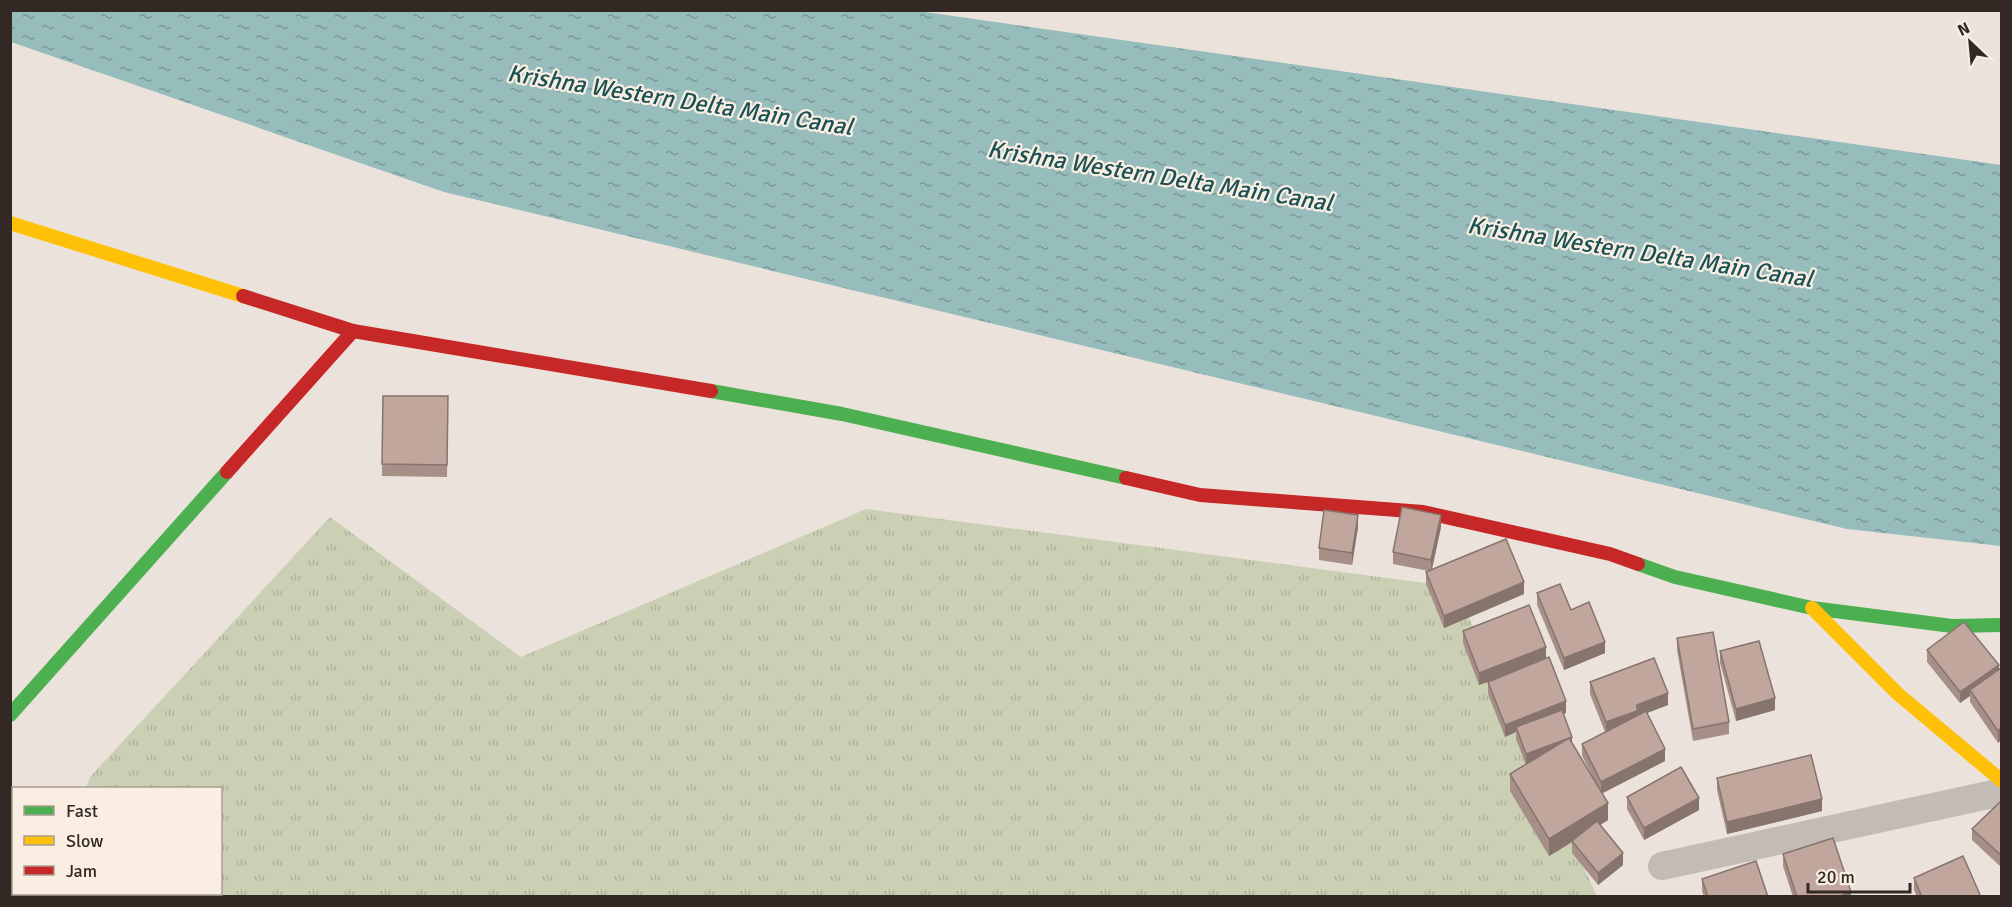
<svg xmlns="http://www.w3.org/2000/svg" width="2012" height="907" font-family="Signika,sans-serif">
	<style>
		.grass { fill: url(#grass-tufts) }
		.water { fill: url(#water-ripples) }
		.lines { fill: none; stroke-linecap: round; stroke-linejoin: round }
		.street { stroke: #c3bbb5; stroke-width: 28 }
		.fast { stroke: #4caf50; stroke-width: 14 }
		.slow { stroke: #ffc107; stroke-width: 14 }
		.jam { stroke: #c62828; stroke-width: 14 }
		.wall { fill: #a58f86 }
		.shaded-wall { fill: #86746d }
		.building { fill: #c0a69c; stroke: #86746d; stroke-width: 1.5 }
		.labels { text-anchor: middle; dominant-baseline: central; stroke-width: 4.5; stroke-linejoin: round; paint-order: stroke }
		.water-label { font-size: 24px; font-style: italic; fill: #195155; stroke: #f9eee1 }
	</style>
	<defs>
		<pattern id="grass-tufts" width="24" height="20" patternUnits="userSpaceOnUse" patternTransform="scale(1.5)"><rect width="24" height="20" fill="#cbd0b4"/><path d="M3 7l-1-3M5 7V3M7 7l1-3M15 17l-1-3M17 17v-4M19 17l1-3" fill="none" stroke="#afb39b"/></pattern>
		<pattern id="water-ripples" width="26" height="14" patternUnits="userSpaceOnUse" patternTransform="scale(1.5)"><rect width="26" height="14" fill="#97bcbc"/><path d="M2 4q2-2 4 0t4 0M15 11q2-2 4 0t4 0" fill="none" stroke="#7c9999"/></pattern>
	</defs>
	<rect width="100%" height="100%" fill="#ebe3db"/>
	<polygon class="grass" points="866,509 1455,587 1597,896 54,896 55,894 220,894 220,788 86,788 90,777 330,517 521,657"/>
	<polygon class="water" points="11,10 918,11 2001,165 2001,546 1847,529 444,192 11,42"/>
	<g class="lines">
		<polyline class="street" points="1662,866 2002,792"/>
		<g class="fast">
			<polyline points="711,391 842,414 1126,478"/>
			<polyline points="1638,564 1675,577 1812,608 1952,626 2002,625"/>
			<polyline points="10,715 227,472"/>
		</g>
		<g class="slow">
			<polyline points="10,223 243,296"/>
			<polyline points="1812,608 1898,694 2002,781"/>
		</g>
		<g class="jam">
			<polyline points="243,296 353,331 711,391"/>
			<polyline points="227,472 353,331"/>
			<polyline points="1126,478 1200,495 1423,512 1610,554 1638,564"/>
		</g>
	</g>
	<g class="wall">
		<polygon points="383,396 448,396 447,477 382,476"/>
		<polygon points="1358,527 1352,565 1319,560 1319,548"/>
		<polygon points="1441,527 1432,570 1524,594 1444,628 1426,584 1426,572 1429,571 1393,564 1393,552"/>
		<polygon points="1537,593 1571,610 1605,653 1564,670 1537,605"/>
		<polygon points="1463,631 1546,659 1566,713 1563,714 1572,743 1593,777 1582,756 1582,744 1605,732 1590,694 1590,682 1668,705 1646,713 1665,761 1602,793 1608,820 1600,825 1623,865 1598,885 1572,853 1572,842 1549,856 1510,791 1510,774 1526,765 1516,739 1516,732 1505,737 1488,694 1488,682 1479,685 1463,643"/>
		<polygon points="1677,638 1729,722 1729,734 1693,741 1677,650"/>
		<polygon points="1927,650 1999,665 1998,743 1970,702 1970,696 1960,703 1927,662"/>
		<polygon points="1720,651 1775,710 1736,721 1720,663"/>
		<polygon points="1717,778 1822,811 1727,834 1717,790"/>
		<polygon points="1627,797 1699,810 1644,840 1627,809"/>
		<polygon points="2001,801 2001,867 1972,840 1972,829"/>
		<polygon points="1783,854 1851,897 1793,897 1783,866"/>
		<polygon points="1914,878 1981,897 1917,897 1914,890"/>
		<polygon points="1702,879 1768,897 1704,897 1702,891"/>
	</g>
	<g class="shaded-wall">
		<polygon points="1358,515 1358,527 1352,565 1352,553"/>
		<polygon points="1441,515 1441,527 1431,572 1431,560"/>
		<polygon points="1524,582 1524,594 1444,628 1444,616"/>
		<polygon points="1605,642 1605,653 1564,670 1564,658"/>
		<polygon points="1546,647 1546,659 1479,685 1479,673"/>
		<polygon points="1999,665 1999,677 1970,690 1970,696 1960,703 1960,692"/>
		<polygon points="1668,693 1668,705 1637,717 1606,734 1606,722 1637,705"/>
		<polygon points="1775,698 1775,710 1736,721 1736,709"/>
		<polygon points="1566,701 1566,713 1518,732 1516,727 1516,732 1505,737 1505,725"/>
		<polygon points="2001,728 2001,740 1998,743 1998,731"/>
		<polygon points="1572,737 1572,749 1526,766 1526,754"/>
		<polygon points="1665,749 1665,761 1601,794 1601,782"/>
		<polygon points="1699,798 1699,810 1644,840 1644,828"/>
		<polygon points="1822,799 1822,811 1727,834 1727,822"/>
		<polygon points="1608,803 1608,820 1573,842 1572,841 1572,842 1549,856 1549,839"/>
		<polygon points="1623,853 1623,865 1598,885 1598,873"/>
		<polygon points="1851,892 1851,897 1837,897"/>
	</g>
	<g class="building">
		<polygon points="383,396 448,396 447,465 382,464"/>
		<polygon points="1402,507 1441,515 1431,560 1393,552"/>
		<polygon points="1324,510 1358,515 1352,553 1319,548"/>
		<polygon points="1506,539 1524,582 1444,616 1426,572"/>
		<polygon points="1560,584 1571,610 1589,602 1605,642 1564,658 1537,593"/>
		<polygon points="1529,605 1546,647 1479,673 1463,631"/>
		<polygon points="1964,622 1999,665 1960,692 1927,650"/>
		<polygon points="1713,632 1729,722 1693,729 1677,638"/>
		<polygon points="1759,641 1775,698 1736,709 1720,651"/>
		<polygon points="1549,657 1566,701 1505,725 1488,682"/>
		<polygon points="1654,658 1668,693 1637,705 1637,711 1606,722 1590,682"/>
		<polygon points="2001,668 2001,728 1998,731 1970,690"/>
		<polygon points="1562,710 1572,737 1526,754 1516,727"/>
		<polygon points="1646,711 1665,749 1601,782 1582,744"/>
		<polygon points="1569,738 1608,803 1549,839 1510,774"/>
		<polygon points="1811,755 1822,799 1727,822 1717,778"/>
		<polygon points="1681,767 1699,798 1644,828 1627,797"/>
		<polygon points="2001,801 2001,855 1972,829"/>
		<polygon points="1597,821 1623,853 1598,873 1572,841"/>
		<polygon points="1833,838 1851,892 1837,897 1797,897 1783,854"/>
		<polygon points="1963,856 1981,897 1922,897 1914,878"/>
		<polygon points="1756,861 1768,897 1708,897 1702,879"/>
	</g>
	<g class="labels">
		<g class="water-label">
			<text transform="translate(680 100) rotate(9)">Krishna Western Delta Main Canal</text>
			<text transform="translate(1160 176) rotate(9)">Krishna Western Delta Main Canal</text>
			<text transform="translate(1640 252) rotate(9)">Krishna Western Delta Main Canal</text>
		</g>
	</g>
	<rect width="2012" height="907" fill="none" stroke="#332924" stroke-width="24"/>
	<rect x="12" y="787" width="210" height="108" fill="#f9eee1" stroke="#aa9f95" stroke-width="1.5"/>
	<rect x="24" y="806" width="30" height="9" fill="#4caf50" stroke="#aa9f95" stroke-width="1.5"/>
	<text x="66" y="817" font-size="18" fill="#332924">Fast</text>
	<rect x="24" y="836" width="30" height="9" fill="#ffc107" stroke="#aa9f95" stroke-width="1.5"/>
	<text x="66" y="847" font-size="18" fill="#332924">Slow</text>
	<rect x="24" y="866" width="30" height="9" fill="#c62828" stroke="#aa9f95" stroke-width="1.5"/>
	<text x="66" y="877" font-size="18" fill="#332924">Jam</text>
	<g transform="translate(1970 42) rotate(334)" stroke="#f9eee1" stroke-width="4.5" paint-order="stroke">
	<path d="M0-4.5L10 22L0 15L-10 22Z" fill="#332924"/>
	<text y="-9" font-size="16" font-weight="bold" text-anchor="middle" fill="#332924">N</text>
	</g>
	<path d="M1808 883v9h102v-9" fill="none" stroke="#332924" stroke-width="3"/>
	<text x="1817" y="883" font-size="18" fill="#332924" stroke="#f9eee1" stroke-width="4.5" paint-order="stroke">20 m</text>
</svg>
